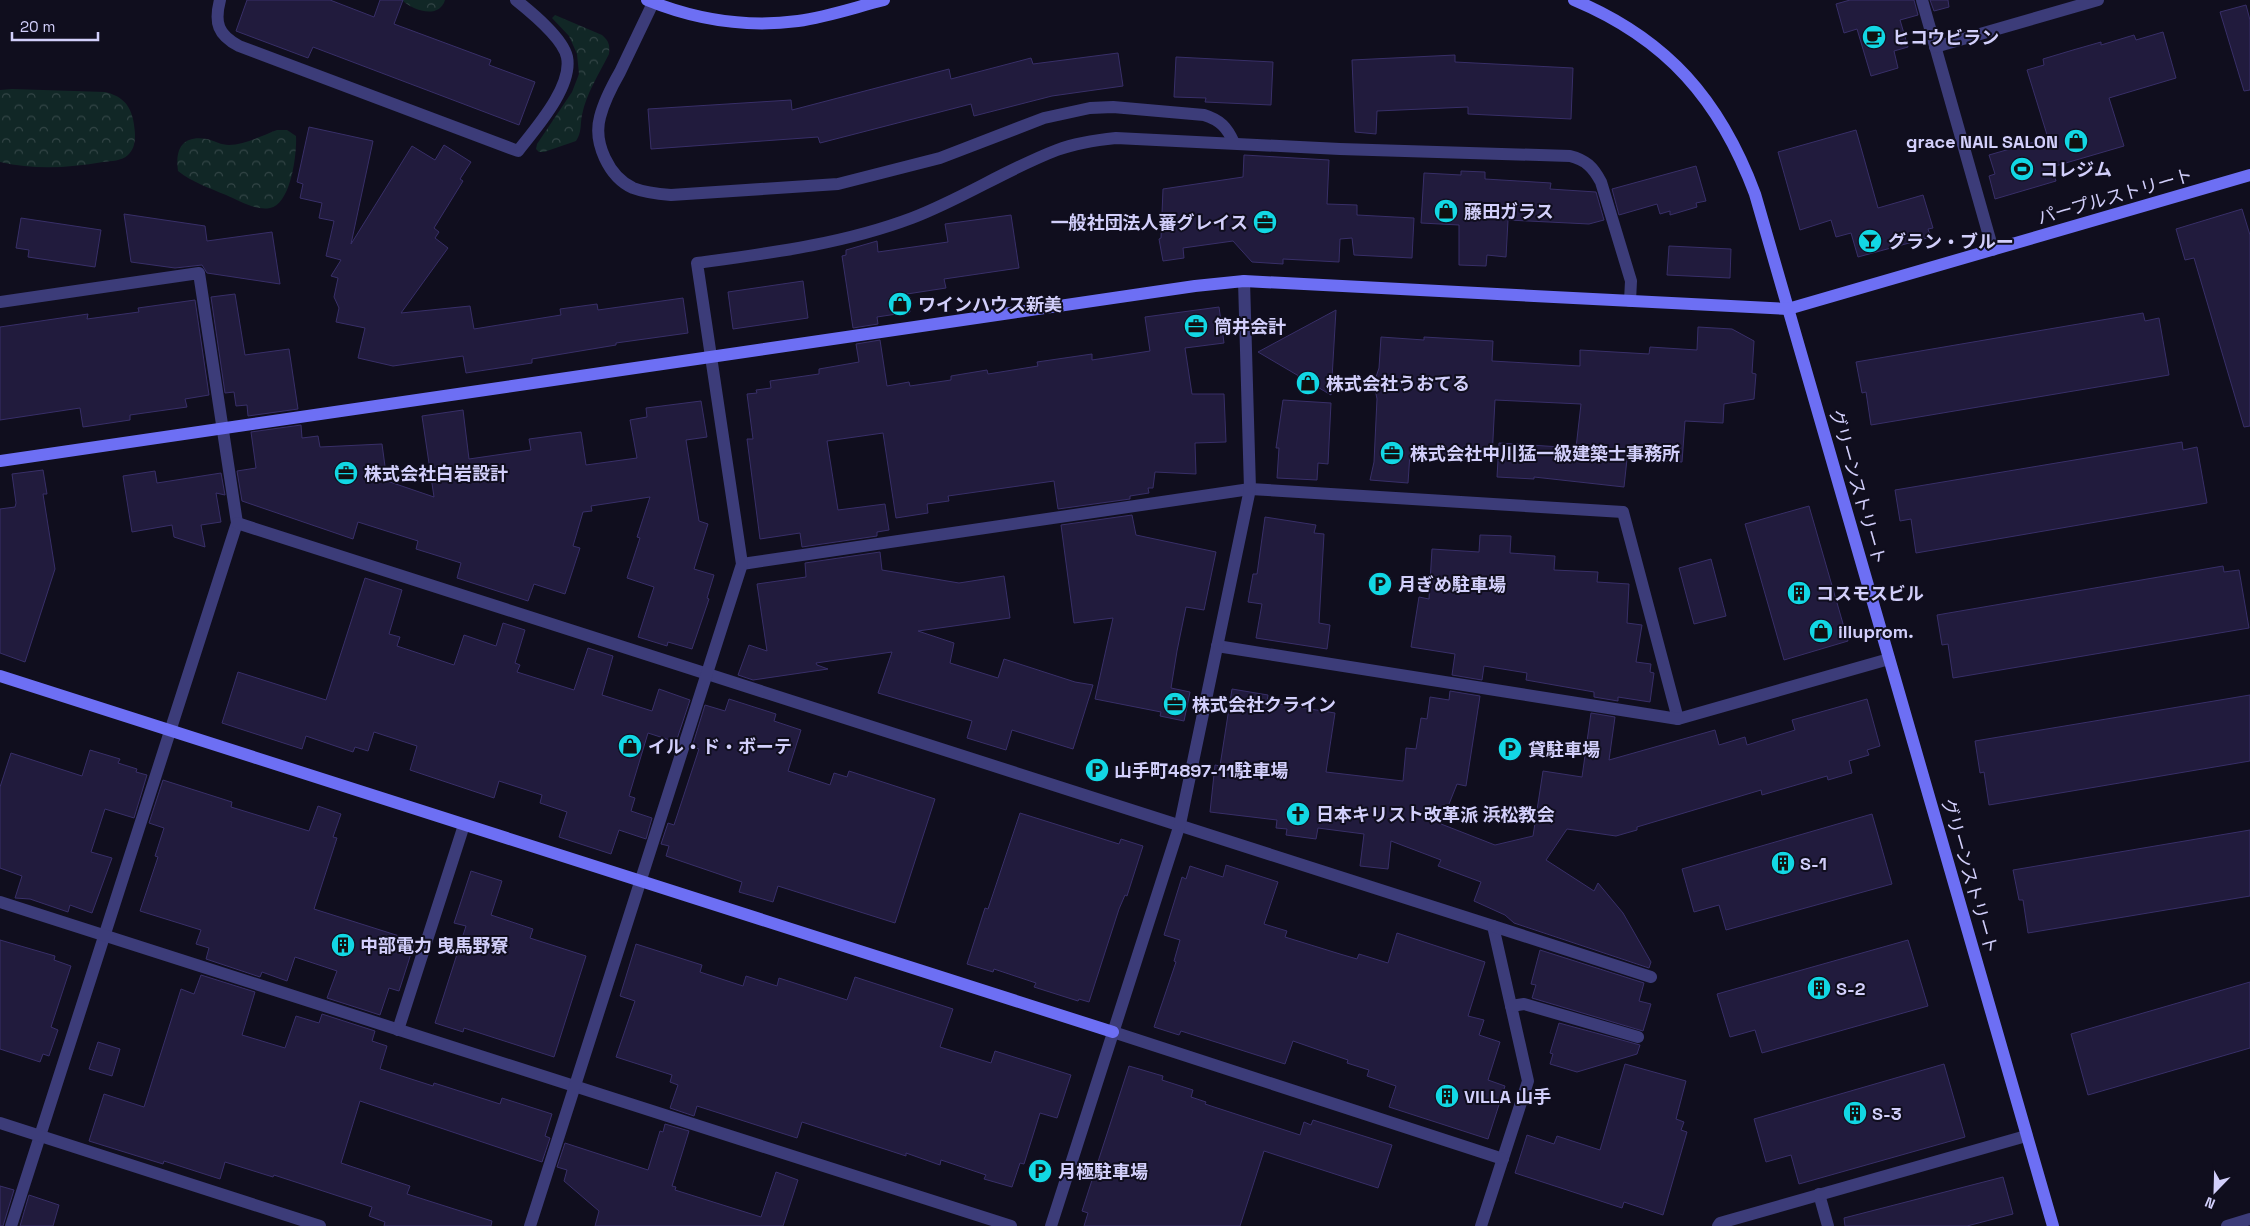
<svg xmlns="http://www.w3.org/2000/svg" width="2250" height="1226" font-family="'Space Grotesk','Noto Sans JP',sans-serif">
	<style>
		.forest { fill: url(#forest-crowns) }
		.building { fill: #211b3d; stroke: #382f68 }
		.lines { fill: none; stroke-linecap: round; stroke-linejoin: round }
		.street { stroke: #3c3c79; stroke-width: 12 }
		.secondary { stroke: #6d6ff4; stroke-width: 12 }
		.labels { text-anchor: middle; dominant-baseline: central; stroke-width: 4; stroke-linejoin: round; paint-order: stroke }
		.poi-label { font-size: 18px; font-weight: bold; fill: #d2cffb; stroke: #100e1e; text-anchor: start }
		.street-label { font-size: 18px; fill: #d2cffb; stroke: #100e1e }
	</style>
	<defs>
		<pattern id="forest-crowns" width="20" height="18" patternUnits="userSpaceOnUse" patternTransform="scale(1.25)"><rect width="20" height="18" fill="#112726"/><path d="M2 6a3 3 0 1 1 6 0M12 15a3 3 0 1 1 6 0" fill="none" stroke="#334546"/></pattern>
	</defs>
	<rect width="100%" height="100%" fill="#100e1e"/>
	<g class="forest">
		<path d="M402,0H445C439,20 412,10 402,0Z"/>
		<path d="M555,15L602,35C609,41 610,45 609,54C599,74 586,94 582,115C580,125 582,132 576,141L544,152H539L536,149L537,144L572,92L579,74L577,54L569,36L552,18Z"/>
		<path d="M12,89L105,92C120,96 129,102 133,119C135,130 138,146 128,155C122,161 111,161 103,162C68,168 35,170 0,162V90Z"/>
		<path d="M277,130H287L296,136C297,154 291,204 270,208C256,211 238,200 226,195C209,188 192,182 178,171C175,149 182,135 207,139C215,141 221,145 229,145C245,145 263,135 277,130Z"/>
	</g>
	<g class="building">
		<polygon points="247,0 330,0 374,17 380,0 403,0 394,24 491,60 489,65 535,82 519,125 313,47 308,58 236,31"/>
		<polygon points="1850,0 1914,0 1918,15 1900,20 1908,47 1894,51 1898,68 1871,76 1857,29 1844,33 1836,4"/>
		<polygon points="1930,0 1948,0 1949,7 1934,11"/>
		<polygon points="2246,5 2250,20 2250,90 2244,91 2220,12"/>
		<polygon points="2163,32 2176,78 2109,98 2124,146 2052,167 2056,181 1995,199 1989,176 1995,174 1989,155 2048,138 2027,70 2044,65 2043,59 2073,50 2101,42 2101,45 2134,35 2136,40"/>
		<polygon points="1118,53 1123,86 1052,96 974,116 971,104 820,143 818,137 651,149 648,109 791,100 792,110 949,69 951,79 1031,58 1033,64"/>
		<polygon points="1455,55 1455,62 1573,68 1571,119 1468,114 1468,107 1377,111 1376,134 1355,132 1352,60"/>
		<polygon points="1176,57 1273,62 1271,105 1205,102 1206,98 1174,97"/>
		<polygon points="309,127 373,141 351,244 412,146 435,160 444,145 471,162 460,179 463,181 434,228 439,232 435,238 448,248 401,313 470,306 474,329 561,315 560,309 597,304 598,310 683,298 688,333 616,343 616,345 532,359 532,363 466,373 463,356 393,366 358,358 365,328 336,322 339,308 334,297 338,278 331,276 341,260 326,256 334,221 319,218 322,203 300,198 303,184 297,182"/>
		<polygon points="1856,130 1878,208 1923,195 1933,228 1928,229 1931,237 1858,257 1851,233 1836,237 1831,220 1800,230 1778,152"/>
		<polygon points="1244,155 1329,160 1327,204 1357,205 1357,215 1414,218 1412,258 1354,255 1352,238 1340,239 1339,262 1283,259 1283,264 1252,262 1233,241 1183,248 1184,258 1163,261 1159,239 1161,238 1163,189 1243,177"/>
		<polygon points="1696,166 1706,201 1696,203 1697,207 1670,215 1670,211 1660,214 1657,204 1619,215 1612,189"/>
		<polygon points="1461,171 1485,172 1485,179 1551,183 1550,189 1596,192 1604,220 1589,224 1508,220 1506,257 1487,255 1486,266 1459,265 1459,225 1421,223 1424,173 1461,175"/>
		<polygon points="2242,209 2250,235 2250,426 2244,427 2194,258 2185,260 2176,229"/>
		<polygon points="124,214 205,226 207,241 272,232 280,284 207,273 202,265 175,268 131,262"/>
		<polygon points="1011,215 1019,268 944,279 946,288 907,294 910,312 877,317 878,324 853,328 842,256 846,255 846,250 877,241 878,252 948,242 945,224"/>
		<polygon points="21,218 101,230 95,267 28,257 29,250 16,248"/>
		<polygon points="1669,246 1731,249 1730,278 1667,275"/>
		<polygon points="803,281 808,318 733,329 728,292"/>
		<polygon points="235,294 245,355 289,349 298,409 248,416 247,405 236,406 234,392 225,393 211,297"/>
		<polygon points="195,300 209,395 185,399 187,407 130,415 130,420 83,427 80,408 0,420 0,327 88,314 87,319 139,312 138,308"/>
		<polygon points="1219,307 1224,343 1185,348 1192,394 1224,394 1226,442 1195,443 1196,474 1155,472 1153,488 1148,488 1149,493 1130,496 1130,499 1058,509 1054,481 948,496 949,501 927,504 928,513 896,518 883,433 827,441 838,510 885,504 889,530 877,532 877,536 802,547 800,533 760,539 747,439 753,439 747,394 757,393 756,390 771,388 770,381 819,374 819,369 859,362 856,344 880,340 887,386 909,382 910,386 951,380 951,376 987,370 988,374 1038,366 1037,362 1092,354 1092,360 1150,351 1145,317"/>
		<polygon points="1336,310 1331,395 1258,352"/>
		<polygon points="2143,313 2145,321 2159,318 2169,375 1871,425 1866,392 1862,393 1856,362"/>
		<polygon points="1698,327 1732,329 1754,341 1752,373 1756,374 1754,399 1724,404 1723,423 1685,421 1682,462 1627,459 1624,487 1534,477 1534,479 1497,477 1499,443 1576,448 1581,404 1495,400 1492,458 1410,453 1408,483 1370,480 1374,462 1377,399 1374,383 1379,368 1381,337 1424,340 1424,337 1493,341 1492,361 1580,366 1580,350 1649,354 1650,347 1697,350"/>
		<polygon points="1283,400 1331,403 1328,464 1318,463 1317,480 1277,478 1279,448 1276,448"/>
		<polygon points="701,401 707,437 686,440 699,521 708,524 694,569 714,575 707,598 709,599 692,649 668,642 667,646 638,637 654,587 627,578 640,538 637,537 650,497 591,506 592,511 583,512 573,546 580,548 565,594 534,584 528,601 457,578 461,563 416,549 418,541 358,522 353,539 242,501 237,471 256,468 251,432 301,425 302,438 318,436 320,447 382,444 387,481 434,497 422,416 463,410 469,459 531,450 529,439 581,432 586,465 637,458 630,420 647,417 646,408"/>
		<polygon points="2182,442 2183,450 2197,447 2207,503 1916,553 1911,519 1900,521 1895,490"/>
		<polygon points="43,470 47,494 43,494 55,569 25,662 0,653 0,509 15,507 16,503 12,474"/>
		<polygon points="155,471 157,483 221,473 225,495 216,493 221,522 201,525 205,547 174,537 172,525 132,532 123,476"/>
		<polygon points="1809,506 1848,641 1784,660 1745,524"/>
		<polygon points="1132,515 1136,535 1216,552 1204,610 1186,607 1177,651 1171,688 1190,692 1184,721 1160,716 1161,712 1095,699 1113,618 1074,623 1061,525"/>
		<polygon points="1265,517 1316,525 1314,533 1324,534 1319,623 1330,625 1327,649 1256,638 1262,604 1248,602 1253,574 1257,574"/>
		<polygon points="1480,535 1511,536 1510,553 1555,556 1554,570 1598,572 1597,582 1629,584 1627,623 1642,625 1636,662 1651,664 1650,672 1654,673 1650,702 1618,697 1618,701 1594,697 1594,692 1526,680 1527,673 1484,666 1482,680 1452,675 1455,654 1411,647 1419,597 1429,599 1432,549 1479,552"/>
		<polygon points="880,552 882,570 959,583 1004,576 1010,618 918,631 954,643 950,663 998,678 1004,659 1075,682 1093,685 1073,749 1012,730 1006,750 967,738 972,721 878,693 892,652 816,663 817,665 828,669 753,680 738,675 749,645 767,651 757,584 806,577 805,563"/>
		<polygon points="1711,559 1726,616 1694,624 1679,568"/>
		<polygon points="2223,566 2224,572 2239,570 2249,628 1953,678 1948,644 1942,645 1937,615"/>
		<polygon points="365,578 402,590 389,634 400,637 397,646 454,665 464,635 496,646 503,623 525,630 515,663 520,665 517,672 574,690 588,648 613,656 602,695 652,711 659,689 690,700 676,742 648,733 629,796 635,798 631,811 652,818 646,839 619,830 611,854 559,837 567,812 540,803 542,795 499,781 494,798 410,770 417,746 374,732 368,751 355,747 353,752 306,736 302,749 222,723 238,672 326,700"/>
		<polygon points="1232,689 1268,695 1267,702 1335,713 1326,772 1403,781 1406,748 1416,749 1421,718 1427,719 1430,697 1449,700 1450,691 1480,696 1466,786 1457,784 1441,824 1495,845 1533,836 1543,771 1582,777 1591,713 1615,717 1609,760 1715,730 1719,745 1745,737 1747,745 1795,730 1792,720 1867,699 1880,746 1867,750 1869,755 1849,761 1852,773 1828,780 1827,776 1762,795 1761,790 1637,827 1637,830 1616,836 1567,829 1546,860 1594,891 1598,883 1623,913 1651,962 1649,968 1514,923 1505,915 1474,901 1481,882 1438,866 1441,860 1391,841 1388,869 1360,866 1364,834 1318,828 1316,839 1286,835 1287,829 1276,828 1277,820 1210,812 1215,765 1220,766"/>
		<polygon points="2250,695 2250,761 1989,805 1984,772 1980,773 1975,741"/>
		<polygon points="729,699 776,714 774,721 801,730 788,771 830,785 834,773 847,777 849,771 935,799 895,923 778,886 773,902 739,892 742,882 666,856 669,846 661,844 668,823 674,825 699,749 692,747 705,705 725,711"/>
		<polygon points="90,750 120,759 118,763 137,769 136,772 147,775 134,818 105,809 91,852 112,858 92,913 70,905 68,912 30,899 15,898 22,876 0,868 0,787 11,753 82,776"/>
		<polygon points="163,780 232,802 231,807 309,831 318,806 341,814 333,837 337,838 314,909 415,941 399,991 389,988 380,1015 327,998 337,971 295,957 287,981 262,972 260,977 206,959 209,948 196,944 201,930 140,911 158,857 155,856 164,828 149,823"/>
		<polygon points="1020,813 1119,844 1121,839 1143,846 1127,896 1125,895 1119,909 1089,1002 1079,999 1078,1001 1034,987 1036,983 994,969 993,972 967,964 985,908 988,909"/>
		<polygon points="1872,814 1892,884 1726,930 1719,905 1694,912 1682,869"/>
		<polygon points="2250,830 2250,896 2028,933 2023,900 2019,900 2013,870"/>
		<polygon points="1226,865 1278,882 1264,924 1287,931 1285,937 1340,954 1357,959 1359,954 1388,963 1397,933 1485,962 1468,1016 1484,1020 1479,1035 1500,1042 1488,1080 1505,1086 1488,1139 1389,1107 1396,1086 1367,1076 1369,1070 1347,1063 1348,1060 1293,1041 1285,1064 1181,1031 1179,1035 1154,1027 1176,962 1174,961 1180,940 1164,935 1182,877 1186,879 1190,866 1223,877"/>
		<polygon points="471,871 502,881 491,915 533,929 530,938 586,956 554,1057 464,1028 463,1032 435,1023 466,926 454,923"/>
		<polygon points="0,940 55,956 54,960 71,966 51,1027 58,1030 49,1056 43,1054 40,1062 0,1049"/>
		<polygon points="1908,940 1928,1006 1762,1053 1755,1030 1730,1037 1717,994"/>
		<polygon points="636,944 702,965 700,972 743,986 746,976 777,986 779,978 847,1000 855,977 953,1009 940,1047 991,1063 995,1051 1071,1075 1057,1118 1040,1113 1024,1164 1020,1163 1012,1187 984,1179 986,1175 941,1160 940,1165 906,1153 906,1156 802,1122 797,1138 697,1106 694,1116 670,1108 678,1085 670,1082 672,1075 616,1057 635,1001 620,996"/>
		<polygon points="1540,950 1644,983 1639,1001 1651,1004 1643,1031 1532,998 1536,985 1531,984"/>
		<polygon points="201,975 255,992 242,1035 285,1048 296,1016 319,1023 322,1014 375,1031 372,1041 387,1046 380,1069 433,1086 434,1083 500,1104 502,1098 552,1114 545,1136 550,1138 542,1162 360,1101 341,1163 410,1186 407,1194 492,1221 491,1226 384,1226 385,1222 369,1216 372,1207 274,1175 273,1177 225,1162 220,1179 164,1161 163,1164 89,1141 104,1094 144,1107 181,989 194,994"/>
		<polygon points="2250,982 2250,1048 2088,1095 2071,1034"/>
		<polygon points="1559,1023 1640,1045 1637,1054 1577,1072 1550,1064 1553,1054 1550,1053"/>
		<polygon points="98,1042 120,1049 112,1076 89,1069"/>
		<polygon points="1625,1064 1686,1081 1676,1119 1684,1122 1681,1130 1687,1132 1663,1215 1624,1202 1622,1208 1515,1173 1527,1135 1554,1144 1557,1136 1600,1150"/>
		<polygon points="1944,1064 1965,1137 1799,1184 1791,1155 1766,1162 1754,1119"/>
		<polygon points="1129,1066 1163,1076 1162,1080 1193,1090 1191,1097 1206,1102 1205,1104 1300,1135 1304,1122 1311,1125 1313,1120 1392,1145 1378,1188 1264,1151 1240,1226 1084,1226 1088,1213 1082,1211"/>
		<polygon points="665,1124 689,1131 672,1186 676,1187 675,1190 761,1217 776,1172 798,1180 783,1226 595,1226 599,1211 564,1181 567,1170 557,1167 565,1143 648,1170 660,1131 663,1132"/>
		<polygon points="2003,1177 2013,1214 1967,1226 1845,1226 1844,1218"/>
		<polygon points="0,1186 14,1190 3,1226 0,1226"/>
		<polygon points="29,1195 59,1205 53,1226 20,1226"/>
	</g>
	<g class="lines">
		<g class="street">
			<path d="M220,0C214,23 218,35 239,46L518,151C535,129 573,87 567,57C563,38 531,12 516,0"/>
			<polyline points="1922,0 1993,250"/>
			<path d="M653,3C642,26 631,49 620,72C612,86 604,101 600,117C593,143 609,177 633,188C646,193 658,194 671,195L838,184L940,158L1044,118L1090,108L1113,107L1204,115C1220,120 1227,127 1234,143"/>
			<polyline points="1935,47 2098,0"/>
			<polyline points="0,302 199,273 237,523 11,1226"/>
			<polyline points="237,523 1493,926 1528,1081 1481,1226"/>
			<polyline points="742,564 1250,489 1623,512 1678,719"/>
			<polyline points="1217,646 1678,719 1889,659"/>
			<polyline points="0,902 1011,1226"/>
			<polyline points="1493,926 1651,977"/>
			<polyline points="1511,1006 1524,1004 1638,1037"/>
			<polyline points="398,1030 464,825"/>
			<polyline points="1113,1032 1503,1159"/>
			<polyline points="0,1123 320,1226"/>
			<polyline points="1819,1194 1828,1226"/>
			<path d="M530,1226L742,564L697,263C770,253 843,244 912,218C962,199 1007,169 1057,150C1076,143 1096,140 1116,138L1340,149L1570,156C1586,160 1593,167 1601,182L1631,281L1630,301"/>
			<polyline points="1051,1226 1180,824 1250,489 1244,281"/>
			<polyline points="1718,1226 1720,1223 2026,1136"/>
			<polyline points="2227,1226 2250,1219"/>
		</g>
		<g class="secondary">
			<path d="M647,0C696,20 745,28 798,21C827,17 856,7 884,0"/>
			<path d="M1574,0C1667,39 1720,100 1755,194L2053,1226"/>
			<polyline points="0,461 1195,286 1244,281 1788,309 2250,175"/>
			<polyline points="0,676 1113,1032"/>
		</g>
	</g>
	<defs>
		<g id="cafe-disc" transform="scale(1.25)"><circle r="9.5" fill="#12d7e4" stroke="#100e1e"/><path d="M-5.5-4.5H6V0H3Q3 3.5 0 3.5H-2.5Q-5.5 3.5-5.5 0ZM3-3.2v2h1.7v-2ZM-6 4.5H4V6H-6Z" fill="#111"/></g>
		<g id="shop-disc" transform="scale(1.25)"><circle r="9.5" fill="#12d7e4" stroke="#100e1e"/><path d="M-5-2.5h2.3a2.7 3.5 0 0 1 5.4 0H5L5.5 6h-11ZM-1.5-2.5h3a1.5 2.3 0 0 0-3 0Z" fill="#111"/></g>
		<g id="stadium-disc" transform="scale(1.25)"><circle r="9.5" fill="#12d7e4" stroke="#100e1e"/><path d="M0-5a6.5 5 0 1 0 0 10a6.5 5 0 1 0 0-10ZM-3.5-1.8h7v3.6h-7Z" fill="#111"/></g>
		<g id="office-disc" transform="scale(1.25)"><circle r="9.5" fill="#12d7e4" stroke="#100e1e"/><path d="M-6-3h4V-5.5h4V-3h4V5H-6ZM-1-4.5V-3h2v-1.5ZM-6 0V1H6V0Z" fill="#111"/></g>
		<g id="bar-disc" transform="scale(1.25)"><circle r="9.5" fill="#12d7e4" stroke="#100e1e"/><path d="M-6-5H6L.8 .8V4.5H3.5V6h-7V4.5H-.8V.8Z" fill="#111"/></g>
		<g id="parking-disc" transform="scale(1.25)"><circle r="9.5" fill="#12d7e4" stroke="#100e1e"/><path d="M-3.5-5.5H1a3.5 3.5 0 0 1 0 7H-1V5.5H-3.5ZM-1-3.4V-.6H.8a1.4 1.4 0 0 0 0-2.8Z" fill="#111"/></g>
		<g id="building-disc" transform="scale(1.25)"><circle r="9.5" fill="#12d7e4" stroke="#100e1e"/><path d="M-4-6H4V6H1V3H-1V6H-4ZM-2.5-4.3h1.7v1.8h-1.7ZM.8-4.3h1.7v1.8H.8ZM-2.5-1h1.7V.8h-1.7ZM.8-1h1.7V.8H.8Z" fill="#111"/></g>
		<g id="church-disc" transform="scale(1.25)"><circle r="9.5" fill="#12d7e4" stroke="#100e1e"/><path d="M-1.2-6h2.4v3.5h3.3v2.4h-3.3V6h-2.4V-.1h-3.3v-2.4h3.3Z" fill="#111"/></g>
	</defs>
	<g fill-rule="evenodd">
		<use href="#cafe-disc" x="1874" y="37"/>
		<use href="#shop-disc" x="2076" y="141"/>
		<use href="#stadium-disc" x="2022" y="169"/>
		<use href="#shop-disc" x="1446" y="211"/>
		<use href="#office-disc" x="1265" y="222"/>
		<use href="#bar-disc" x="1870" y="241"/>
		<use href="#shop-disc" x="900" y="304"/>
		<use href="#office-disc" x="1196" y="326"/>
		<use href="#shop-disc" x="1308" y="383"/>
		<use href="#office-disc" x="1392" y="453"/>
		<use href="#office-disc" x="346" y="473"/>
		<use href="#parking-disc" x="1380" y="584"/>
		<use href="#building-disc" x="1799" y="593"/>
		<use href="#shop-disc" x="1821" y="631"/>
		<use href="#office-disc" x="1175" y="704"/>
		<use href="#shop-disc" x="630" y="746"/>
		<use href="#parking-disc" x="1510" y="749"/>
		<use href="#parking-disc" x="1097" y="770"/>
		<use href="#church-disc" x="1298" y="814"/>
		<use href="#building-disc" x="1783" y="863"/>
		<use href="#building-disc" x="343" y="945"/>
		<use href="#building-disc" x="1819" y="988"/>
		<use href="#building-disc" x="1447" y="1096"/>
		<use href="#building-disc" x="1855" y="1113"/>
		<use href="#parking-disc" x="1040" y="1171"/>
	</g>
	<g class="labels">
		<g class="poi-label">
			<text x="1892" y="37">ヒコウビラン</text>
			<text x="2058" y="141" text-anchor="end">grace NAIL SALON</text>
			<text x="2040" y="169">コレジム</text>
			<text x="1464" y="211">藤田ガラス</text>
			<text x="1248" y="222" text-anchor="end">一般社団法人蕃グレイス</text>
			<text x="1888" y="241">グラン・ブルー</text>
			<text x="918" y="304">ワインハウス新美</text>
			<text x="1214" y="326">筒井会計</text>
			<text x="1326" y="383">株式会社うおてる</text>
			<text x="1410" y="453">株式会社中川猛一級建築士事務所</text>
			<text x="364" y="473">株式会社白岩設計</text>
			<text x="1398" y="584">月ぎめ駐車場</text>
			<text x="1816" y="593">コスモスビル</text>
			<text x="1838" y="631">illuprom.</text>
			<text x="1192" y="704">株式会社クライン</text>
			<text x="648" y="746">イル・ド・ボーテ</text>
			<text x="1528" y="749">貸駐車場</text>
			<text x="1114" y="770">山手町4897-11駐車場</text>
			<text x="1316" y="814">日本キリスト改革派 浜松教会</text>
			<text x="1800" y="863">S-1</text>
			<text x="360" y="945">中部電力 曳馬野寮</text>
			<text x="1836" y="988">S-2</text>
			<text x="1464" y="1096">VILLA 山手</text>
			<text x="1872" y="1113">S-3</text>
			<text x="1058" y="1171">月極駐車場</text>
		</g>
		<g class="street-label">
			<text transform="translate(2115 196) rotate(-16)">パープルストリート</text>
			<text transform="translate(1858 487) rotate(74)">グリーンストリート</text>
			<text transform="translate(1970 876) rotate(74)">グリーンストリート</text>
		</g>
	</g>
	<g transform="translate(2215 1191) rotate(203)" stroke="#100e1e" stroke-width="4" paint-order="stroke">
	<path d="M0-4L9 19L0 12L-9 19Z" fill="#d2cffb"/>
	<text y="-8" font-size="14" font-weight="bold" text-anchor="middle" fill="#d2cffb">N</text>
	</g>
	<path d="M12 32v8h86v-8" fill="none" stroke="#d2cffb" stroke-width="2.5"/>
	<text x="20" y="32" font-size="15" fill="#d2cffb" stroke="#100e1e" stroke-width="4" paint-order="stroke">20 m</text>
</svg>
